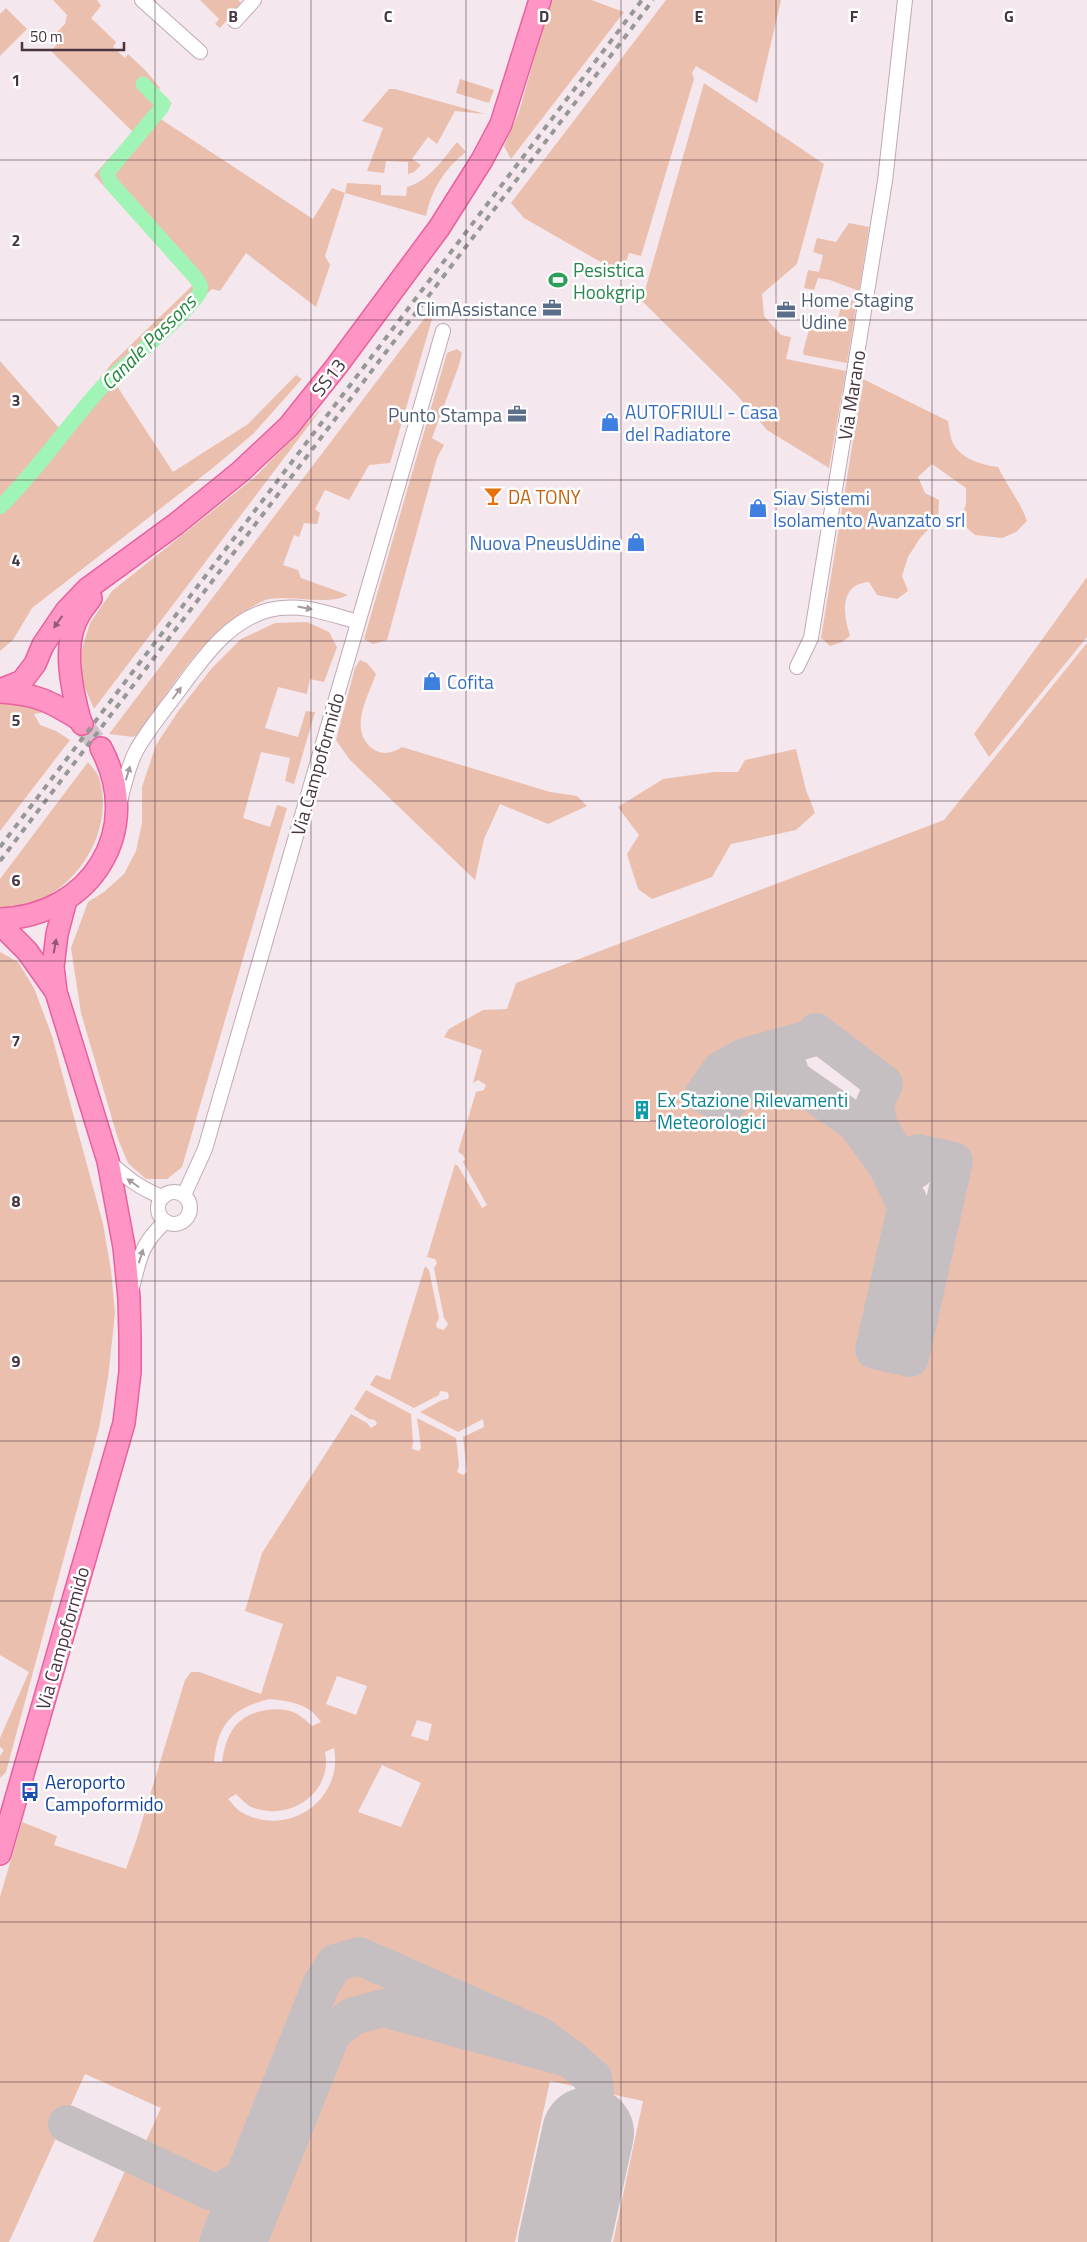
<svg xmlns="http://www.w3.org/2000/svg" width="1087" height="2242" font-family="'Titillium Web',sans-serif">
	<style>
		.green { fill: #ebbfae; fill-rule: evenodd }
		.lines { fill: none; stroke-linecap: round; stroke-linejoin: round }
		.canal { stroke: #a0f4b5; stroke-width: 15 }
		.taxiway { stroke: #c6bfc2; stroke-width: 38 }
		.runway { stroke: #c6bfc2; stroke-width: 92 }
		.primary-tunnel { stroke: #d2c3ca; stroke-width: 21; stroke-dasharray: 21 11; stroke-linecap: butt }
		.minor-casing { stroke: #c0a9b5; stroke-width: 16 }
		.primary-casing { stroke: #ea609f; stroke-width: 24 }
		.minor { stroke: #fff; stroke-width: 14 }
		.primary { stroke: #ff95c4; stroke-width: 21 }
		.rail { stroke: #979797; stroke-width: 4; stroke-dasharray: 6 6; stroke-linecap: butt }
		.oneway { fill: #a49aa0 }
		.oneway2 { fill: #915b75 }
		.grid { fill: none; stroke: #483540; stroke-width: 1; stroke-opacity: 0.55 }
		.labels { text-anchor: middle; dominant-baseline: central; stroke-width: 5; stroke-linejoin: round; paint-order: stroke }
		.leisure-label { font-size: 19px; fill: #27864d; stroke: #fff; text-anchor: start }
		.service-label { font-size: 19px; fill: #4e5e75; stroke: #fff; text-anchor: end }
		.street-label { font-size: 19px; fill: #483540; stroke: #fff }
		.shop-label { font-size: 19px; fill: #366cbe; stroke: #fff; text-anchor: start }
		.food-label { font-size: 19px; fill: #c56008; stroke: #fff; text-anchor: start }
		.culture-label { font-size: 19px; fill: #0d838f; stroke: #fff; text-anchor: start }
		.transit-label { font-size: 19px; fill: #164399; stroke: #fff; text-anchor: start }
		.water-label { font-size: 20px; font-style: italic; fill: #22873c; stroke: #fff }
		.grid-label { font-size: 16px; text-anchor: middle; font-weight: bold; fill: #483540; stroke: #fff; stroke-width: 5; stroke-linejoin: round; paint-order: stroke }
	</style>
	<rect width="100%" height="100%" fill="#f4e7ed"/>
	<g class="green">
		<path d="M53,0H97L101,6L91,18L116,42L113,47L125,58L128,54L146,71L160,88L157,91L172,103L159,118L313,219L332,188L345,193L347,183L381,185V195L406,196L407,187C429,181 443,159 457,142L466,152C445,168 431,190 426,216L345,193L325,256L330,265L316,307L246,253L220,291L212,289L115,383L173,472L248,424L296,375L302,379L253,434L214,467L32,608L13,640L0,651V361L60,429L112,363L193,285L94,175L133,132L51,51L61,40L56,33L65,24L67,15Z"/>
		<polygon points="200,0 238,0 242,4 220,28 215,24 219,19"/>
		<polygon points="551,0 591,0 624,12 511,159 504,146 519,112"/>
		<polygon points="666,0 781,0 757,103 696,66 692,73 694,79 641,256 629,253 624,269 611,268 524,218 511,203"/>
		<polygon points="6,8 27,29 0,56 0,14"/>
		<polygon points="460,79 494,90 489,103 456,93"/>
		<polygon points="704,83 824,164 797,264 762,294 764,316 781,335 791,337 786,359 846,371 829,468 767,430 736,394 642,301"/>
		<polygon points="389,89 395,89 485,114 455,111 437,144 428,137 412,159 421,165 414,172 408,174 408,162 386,161 384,173 367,171 383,128 362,121"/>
		<polygon points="849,223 869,227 859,291 830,280 818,278 814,290 804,288 808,270 819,272 823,255 813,252 817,238 836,242"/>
		<polygon points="843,299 857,301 847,363 804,355 803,352 811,322 819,326 830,328 837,322"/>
		<path d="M437,302L390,463L369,465L349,500L325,490L315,509L320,513L317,524L304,523L299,537L294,535L283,565L298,570L301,578L348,595C328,606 293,595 269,599C263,600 257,604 252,607C202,635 171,688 138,734L133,737L109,734Z"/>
		<polygon points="457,349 462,353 459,365 432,438 444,445 437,458 387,640 373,644 364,639 447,353"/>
		<path d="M863,379L948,421C949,427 950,435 952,441C959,458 981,465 998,467C1007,486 1020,501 1027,521L1016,532L1002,538L975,535L960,522L966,504V488L932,464L918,477L925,493L939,500L938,519L920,538L908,557L902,576L908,591L897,599L877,595L869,582C839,584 843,614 850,636L842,642L830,646L821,638Z"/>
		<polygon points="322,408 94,709 82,681 81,652 90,623 112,591 255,477"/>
		<polygon points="1087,577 1087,637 989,757 974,734"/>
		<polygon points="307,622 329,632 337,647 324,682 310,679 307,694 278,687 265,728 298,737 306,711 315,712 294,784 285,781 290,758 261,752 243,818 270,827 277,805 287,808 182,1167 167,1179 146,1179 128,1163 118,1139 81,1013 71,948 88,902 104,892 124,874 136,851 142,823 142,787 156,745 179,710 212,668 241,639 275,623"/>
		<path d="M1087,643V2242H613L643,2101L550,2081L515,2242H227L333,1984L347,1968L367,1969L535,2042L544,2031L358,1945L324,1956L237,2177L228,2187L220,2189L140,2154L161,2108L85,2074L9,2242H0V1897L22,1822L57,1836L54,1845L126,1869L137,1838L185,1680L191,1672H199L261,1694L283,1624L245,1611L262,1553L351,1414L367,1423L371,1428L377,1424L375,1420L369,1419L354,1409L366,1390L411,1414L413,1442L412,1449L419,1451L421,1448L417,1418L456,1438L459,1466L457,1472L463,1475L467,1472L463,1437L484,1427L483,1419L458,1432L420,1412L442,1400L448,1399L449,1395L447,1392L440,1391L439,1395L414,1408L370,1385L376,1375L390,1380L425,1266L429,1270L439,1318L436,1324L437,1328L444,1330L448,1324L444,1318L434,1268L437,1263L435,1259L427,1257L455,1164L458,1166L482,1208L487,1205L463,1162L465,1159L463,1155L458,1152L476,1092L484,1090L486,1085L478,1080L473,1083L482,1050L444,1037L449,1029L483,1010L507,1009L516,983L944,820ZM817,1033L884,1084L875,1103L879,1127L904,1166L915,1170L919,1153L954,1161L910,1358L874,1350L908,1200L902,1197L886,1164L855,1122L787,1075L789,1069C757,1071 744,1081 725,1106L704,1094L721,1070L744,1057L812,1038ZM337,1676L367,1686L356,1715L326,1704ZM270,1699C292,1702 308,1703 321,1722L312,1726C307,1721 298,1713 290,1711C271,1706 244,1712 233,1729C226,1739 224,1750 222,1762H214C218,1723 233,1708 270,1699ZM417,1720L432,1724L428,1741L411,1736ZM334,1748C344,1800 287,1839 241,1812C236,1809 232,1803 228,1799L236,1794C241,1799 247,1806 254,1808C291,1821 333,1792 325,1752ZM382,1765L421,1783L401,1827L358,1812Z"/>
		<path d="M360,660L367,663L376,674C367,699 348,730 373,749C383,756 393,753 402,747L550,792L577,796L587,806L548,824L500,804L484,839L475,880L350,760L336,740L355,668Z"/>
		<polygon points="0,702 28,706 45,712 34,714 40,725 56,731 70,740 0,831"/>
		<polygon points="796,749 806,790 815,813 796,830 731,844 712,877 652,899 638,889 627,854 639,835 618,807 663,779 714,772 738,772 745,760"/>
		<path d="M88,762C92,767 97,772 99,778C118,838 64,911 0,907V879Z"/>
		<polygon points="0,952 18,962 34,988 52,1036 103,1224 111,1270 115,1313 108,1378 99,1428 6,1772 0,1778 0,1756 4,1750 0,1747 0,1738 29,1672 0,1655"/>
		<polygon points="130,2160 219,2199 224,2208 212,2242 93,2242"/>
	</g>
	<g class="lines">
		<path class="canal" d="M0,507C38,470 67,425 103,386C116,372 132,361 145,348C156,338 197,302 200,291C202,285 198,282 195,277L111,183L107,173L162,107L163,104L143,84"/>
		<g class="taxiway">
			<path d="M816,1032L884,1084L875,1103L879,1127L904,1166L915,1170L918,1153L954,1161L910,1358L874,1350L908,1200L902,1197L886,1164L855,1122L787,1075L789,1069C758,1071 743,1081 725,1106L704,1094L721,1070L744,1057L812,1038Z"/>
			<polyline points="67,2124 210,2191 221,2191 244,2178"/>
			<polyline points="218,2242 321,1985 335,1963 359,1956 540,2036 571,2059"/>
			<polyline points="248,2242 332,2033 353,2016 383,2008 571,2059 593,2078 595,2091 588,2133"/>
		</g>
		<polyline class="runway" points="564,2242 588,2133"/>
		<polyline class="primary-tunnel" points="82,724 101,748"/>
		<g class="minor-casing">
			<g id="minor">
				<polyline points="142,0 200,52"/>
				<polyline points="235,21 254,0"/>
				<polyline points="797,667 811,638 885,181 905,0"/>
				<path d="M120,802C124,784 128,767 136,751C146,733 159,717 171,701C197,667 225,621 269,610C300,602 329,614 358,622"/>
				<path d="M108,1161C126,1177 140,1189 163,1197"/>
				<circle cx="174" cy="1208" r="16"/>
				<polyline points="184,1195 205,1149 443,331"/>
				<path d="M132,1288C140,1257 141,1244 165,1222"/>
			</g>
		</g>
		<g class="primary-casing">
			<g id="primary">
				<polyline points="0,690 22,681 35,664 43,645 66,611 87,589 176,524 240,472 289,426 336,367 439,228 482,160 501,124 540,0"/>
				<path d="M0,692C36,694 50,701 80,720L82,724"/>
				<path d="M80,720C72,690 62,646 78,617C81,610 87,604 91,598"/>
				<path d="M0,919C91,916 145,830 101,748"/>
				<polyline points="0,924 27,951 54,989"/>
				<polyline points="0,1854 124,1423 130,1372 130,1336 129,1298 124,1247 108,1161 56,992 53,967 57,934 66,900"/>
			</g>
		</g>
		<use href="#minor" class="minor"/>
		<use href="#primary" class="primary"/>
		<g class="rail">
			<polyline points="0,847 642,0"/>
			<polyline points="0,861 653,0"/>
		</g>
	</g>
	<defs><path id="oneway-solid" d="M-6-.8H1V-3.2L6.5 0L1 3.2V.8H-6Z" transform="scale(1.25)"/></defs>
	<g class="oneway">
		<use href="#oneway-solid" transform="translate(305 608) rotate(11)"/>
		<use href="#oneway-solid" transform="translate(177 693) rotate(-53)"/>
		<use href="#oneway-solid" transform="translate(128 773) rotate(-73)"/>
		<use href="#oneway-solid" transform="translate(133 1183) rotate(-145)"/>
		<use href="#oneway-solid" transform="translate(141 1256) rotate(-73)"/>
	</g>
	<g class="oneway2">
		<use href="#oneway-solid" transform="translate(58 622) rotate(125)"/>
		<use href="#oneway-solid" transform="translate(55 946) rotate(-80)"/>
	</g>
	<path class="grid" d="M155,0V2242M311,0V2242M466,0V2242M621,0V2242M776,0V2242M932,0V2242M0,160H1087M0,320H1087M0,480H1087M0,641H1087M0,801H1087M0,961H1087M0,1121H1087M0,1281H1087M0,1441H1087M0,1601H1087M0,1762H1087M0,1922H1087M0,2082H1087"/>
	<defs>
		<g id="stadium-bare" transform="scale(1.5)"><path d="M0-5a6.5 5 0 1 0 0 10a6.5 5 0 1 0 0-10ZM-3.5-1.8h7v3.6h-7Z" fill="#2e9e5b" stroke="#fff" stroke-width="2.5" paint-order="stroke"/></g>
		<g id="office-bare" transform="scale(1.5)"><path d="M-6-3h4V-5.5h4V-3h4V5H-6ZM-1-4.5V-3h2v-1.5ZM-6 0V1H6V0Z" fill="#5c6f8a" stroke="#fff" stroke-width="2.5" paint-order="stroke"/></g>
		<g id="shop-bare" transform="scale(1.5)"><path d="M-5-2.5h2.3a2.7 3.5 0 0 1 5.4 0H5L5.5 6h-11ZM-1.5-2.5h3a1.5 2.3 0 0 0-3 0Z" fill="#3f7fe0" stroke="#fff" stroke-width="2.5" paint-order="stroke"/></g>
		<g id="bar-bare" transform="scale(1.5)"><path d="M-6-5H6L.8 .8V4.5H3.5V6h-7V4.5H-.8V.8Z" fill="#e8710a" stroke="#fff" stroke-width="2.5" paint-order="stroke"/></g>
		<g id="building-bare" transform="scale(1.5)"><path d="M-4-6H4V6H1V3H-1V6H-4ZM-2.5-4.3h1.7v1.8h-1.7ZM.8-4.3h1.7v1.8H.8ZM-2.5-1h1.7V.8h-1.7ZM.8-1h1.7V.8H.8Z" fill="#0f9aa8" stroke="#fff" stroke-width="2.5" paint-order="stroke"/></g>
		<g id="bus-bare" transform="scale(1.5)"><path d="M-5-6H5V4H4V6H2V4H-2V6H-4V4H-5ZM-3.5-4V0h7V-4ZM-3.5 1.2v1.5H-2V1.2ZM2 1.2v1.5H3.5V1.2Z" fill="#1a4fb4" stroke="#fff" stroke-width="2.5" paint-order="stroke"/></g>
	</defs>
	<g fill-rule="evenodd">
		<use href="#stadium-bare" x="558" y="280"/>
		<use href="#office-bare" x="552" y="308"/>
		<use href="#office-bare" x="786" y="310"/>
		<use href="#office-bare" x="517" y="414"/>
		<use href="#shop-bare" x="610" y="422"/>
		<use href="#bar-bare" x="493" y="496"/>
		<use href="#shop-bare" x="758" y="508"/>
		<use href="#shop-bare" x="636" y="542"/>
		<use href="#shop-bare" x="432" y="681"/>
		<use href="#building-bare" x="642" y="1110"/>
		<use href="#bus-bare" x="30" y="1792"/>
	</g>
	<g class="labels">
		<g class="leisure-label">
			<text x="573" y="269">Pesistica<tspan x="573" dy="22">Hookgrip</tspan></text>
		</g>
		<g class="service-label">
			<text x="801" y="299" text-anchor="start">Home Staging<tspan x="801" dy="22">Udine</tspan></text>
			<text x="537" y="308">ClimAssistance</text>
			<text x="502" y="414">Punto Stampa</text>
		</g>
		<g class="street-label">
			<text transform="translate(328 377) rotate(-52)">SS13</text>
			<text transform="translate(851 395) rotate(-81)">Via Marano</text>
			<text transform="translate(317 764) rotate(-74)">Via Campoformido</text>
			<text transform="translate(62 1638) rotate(-74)">Via Campoformido</text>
		</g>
		<g class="shop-label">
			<text x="625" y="411">AUTOFRIULI - Casa<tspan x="625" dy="22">del Radiatore</tspan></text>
			<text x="773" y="497">Siav Sistemi<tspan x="773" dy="22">Isolamento Avanzato srl</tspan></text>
			<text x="621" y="542" text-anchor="end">Nuova PneusUdine</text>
			<text x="447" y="681">Cofita</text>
		</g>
		<g class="food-label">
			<text x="508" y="496">DA TONY</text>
		</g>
		<g class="culture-label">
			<text x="657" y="1099">Ex Stazione Rilevamenti<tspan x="657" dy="22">Meteorologici</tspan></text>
		</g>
		<g class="transit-label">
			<text x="45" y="1781">Aeroporto<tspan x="45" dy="22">Campoformido</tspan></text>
		</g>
		<g class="water-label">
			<text transform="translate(148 342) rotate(-45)">Canale Passons</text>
		</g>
	</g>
	<g class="grid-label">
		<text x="233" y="22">B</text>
		<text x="388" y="22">C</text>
		<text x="544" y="22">D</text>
		<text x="699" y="22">E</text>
		<text x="854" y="22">F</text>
		<text x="1009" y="22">G</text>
		<text x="16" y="86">1</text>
		<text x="16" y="246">2</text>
		<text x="16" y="406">3</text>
		<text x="16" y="566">4</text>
		<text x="16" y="726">5</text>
		<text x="16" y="886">6</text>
		<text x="16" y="1047">7</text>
		<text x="16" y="1207">8</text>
		<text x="16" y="1367">9</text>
	</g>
	<path d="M22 42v8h102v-8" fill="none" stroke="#483540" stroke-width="2.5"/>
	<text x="30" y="42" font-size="15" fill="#483540" stroke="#ffffff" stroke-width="4" paint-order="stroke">50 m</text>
</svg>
